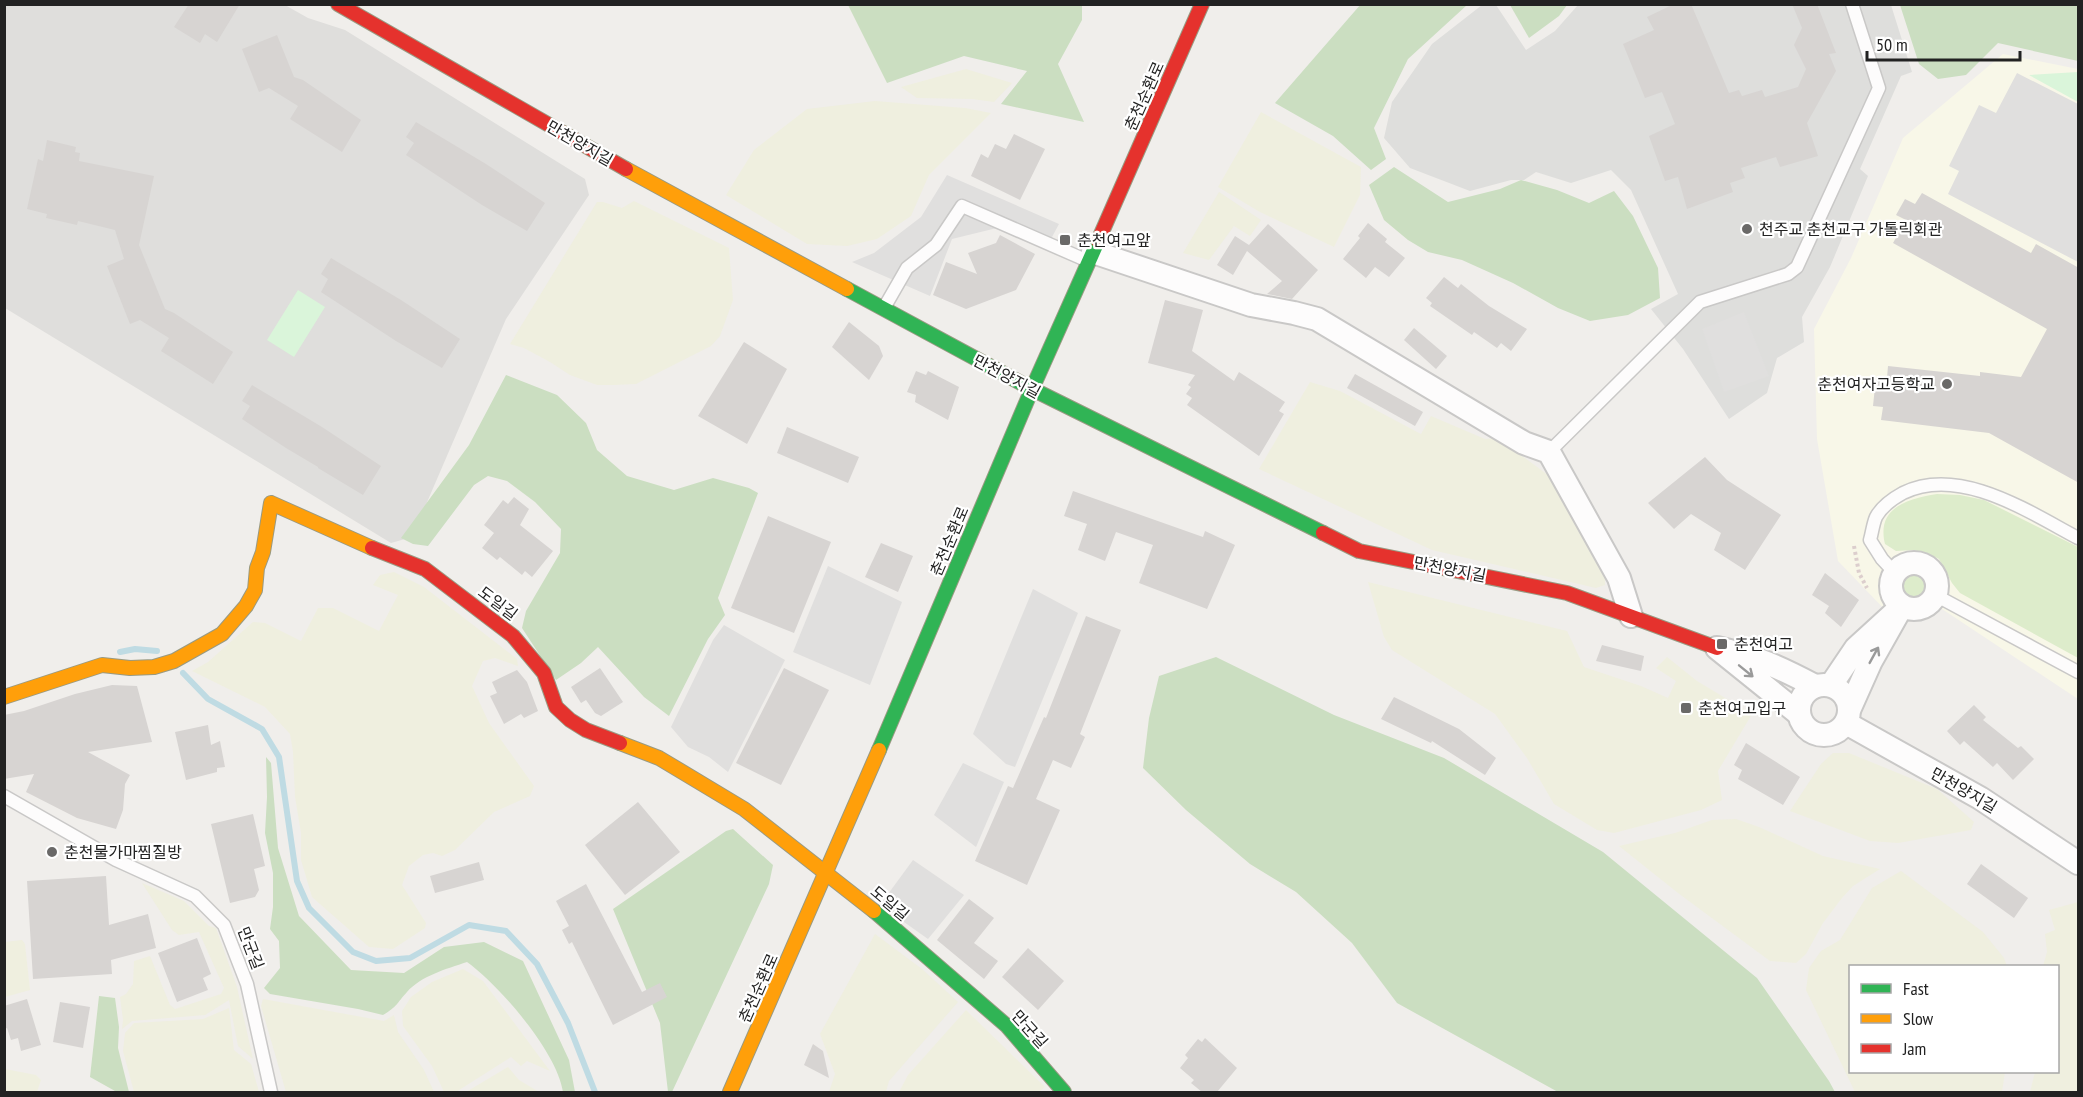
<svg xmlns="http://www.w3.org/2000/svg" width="2083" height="1097" font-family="'PT Sans Narrow','Noto Sans KR',sans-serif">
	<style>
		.residential { fill: #dfdedc }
		.education { fill: #f8f7e8 }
		.religious { fill: #dededc }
		.farmland { fill: #efefdf }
		.grass { fill: #ddeccb }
		.forest { fill: #cbdec1 }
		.park { fill: #daf5da }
		.parking { fill: #e0dfde }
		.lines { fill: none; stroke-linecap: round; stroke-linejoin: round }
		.stream { stroke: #bfdbe3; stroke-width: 6 }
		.building { fill: #d7d4d2 }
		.lane-casing { stroke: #c9c8c7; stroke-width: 15 }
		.street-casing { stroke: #c9c8c7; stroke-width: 26 }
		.fast-casing { stroke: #999a82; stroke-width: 16 }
		.slow-casing { stroke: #999a82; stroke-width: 16 }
		.jam-casing { stroke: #999a82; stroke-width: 16 }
		.path { stroke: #dccecd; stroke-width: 4; stroke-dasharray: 3 3; stroke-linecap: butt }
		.lane { stroke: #fdfcfc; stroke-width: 12 }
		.street { stroke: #fdfcfc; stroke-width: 22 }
		.fast { stroke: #30b455; stroke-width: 14 }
		.slow { stroke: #ff9f0a; stroke-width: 14 }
		.jam { stroke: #e5322d; stroke-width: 14 }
		.oneway { stroke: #9a9a9a }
		.poi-dot { fill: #6a6968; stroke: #fff; stroke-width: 2 }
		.labels { text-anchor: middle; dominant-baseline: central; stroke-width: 4.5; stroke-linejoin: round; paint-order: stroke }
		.street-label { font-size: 16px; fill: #222; stroke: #fff }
		.poi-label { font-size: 16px; fill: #222; stroke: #fff; text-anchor: start }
	</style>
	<rect width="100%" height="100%" fill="#f0eeeb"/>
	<polygon class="residential" points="4,5 285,5 308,18 345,30 585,179 589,195 506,319 412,537 391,543 5,308"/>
	<polygon class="education" points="2003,54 2078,69 2078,699 1942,609 1889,614 1838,561 1817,439 1814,329 1851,258 1903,138"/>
	<polygon class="religious" points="1482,5 1496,5 1526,50 1555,31 1578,5 1891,5 1912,72 1901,76 1860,169 1868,176 1830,267 1802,317 1804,342 1777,358 1767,393 1729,419 1683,349 1651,309 1678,294 1631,190 1611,170 1571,183 1536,172 1524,180 1511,180 1470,191 1410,168 1384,138 1392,102 1432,44"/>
	<g class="farmland">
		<polygon points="966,69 1012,83 994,102 972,99 917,98 901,87"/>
		<polygon points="875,101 965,108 991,113 929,175 911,216 877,239 847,246 807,244 726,195 754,150 807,109"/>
		<polygon points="1261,112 1361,167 1360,195 1334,247 1260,212 1218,187"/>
		<polygon points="1219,192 1261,220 1250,236 1234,226 1209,260 1183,253"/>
		<polygon points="634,201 729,248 733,300 720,336 711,346 636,384 613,385 597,385 570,375 550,362 524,348 510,344 597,202 603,202 622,208"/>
		<polygon points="1310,382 1340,391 1421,434 1431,416 1485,439 1498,438 1552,478 1553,483 1605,573 1605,585 1596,588 1432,550 1259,469"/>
		<polygon points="394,572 424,587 517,659 518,666 495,658 483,661 472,686 489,723 534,786 530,796 494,812 455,850 442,856 433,853 423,855 409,866 402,885 426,923 425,928 393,949 369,947 312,897 301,860 301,833 295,797 293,752 290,734 265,707 192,671 208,662 253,622 265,623 301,641 318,608 333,608 379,631 398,595 373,585 380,575"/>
		<polygon points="1368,582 1567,631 1584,667 1641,686 1668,698 1676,681 1656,668 1667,657 1697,681 1752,714 1718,771 1722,800 1701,810 1614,833 1597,830 1554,804 1527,758 1495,714 1392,650 1384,637"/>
		<polygon points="1833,753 1849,753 1937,789 1974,822 1971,830 1898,843 1870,841 1790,811 1821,764"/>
		<polygon points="1736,819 1759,827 1823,856 1880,869 1853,886 1842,898 1823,923 1806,954 1796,963 1770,961 1678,893 1619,846 1675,833 1712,820"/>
		<polygon points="1901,871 1983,932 2004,958 2007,966 1850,966 1850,1072 2005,1072 2002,1092 1855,1092 1806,990 1809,968 1821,951 1840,940 1872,888"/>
		<polygon points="142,883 184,901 209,926 216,928 237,987 253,1059 238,1046 229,1000 205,1015 132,1021 122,1029 123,1020 120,997 126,994 133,984 134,961 150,956 170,1005 175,1009 221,994 224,988 199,932 179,935 172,930"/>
		<polygon points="2078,902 2078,1092 2030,1092 2035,1072 2058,1072 2058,966 2043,966 2047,952 2045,934 2055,930 2049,910"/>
		<polygon points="875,934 922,969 958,1002 889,1081 886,1092 829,1092 835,1074 820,1034"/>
		<polygon points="22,940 25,944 30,990 5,997 5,942"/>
		<polygon points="463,969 483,981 550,1071 527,1061 521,1066 511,1057 456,1092 444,1092 432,1066 403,1026 402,1011 411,997 432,982"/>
		<polygon points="263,999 384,1021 394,1015 398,1032 424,1070 434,1092 286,1092 261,1006"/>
		<polygon points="229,1008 234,1050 251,1064 259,1092 134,1092 123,1051 125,1033 134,1023 203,1019"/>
		<polygon points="966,1010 1045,1087 1039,1092 899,1092 908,1075"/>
		<polygon points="508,1067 519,1080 539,1092 466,1092"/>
		<polygon points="5,1069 36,1075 41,1080 37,1092 5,1092"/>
	</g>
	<g class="grass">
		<path d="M1937,494L1960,495L1984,500L2078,547V658L1960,593L1952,583L1939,559L1927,553L1913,550L1896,551L1885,544C1876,507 1908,499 1937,494Z"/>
		<circle cx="1914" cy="585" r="14"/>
	</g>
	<g class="forest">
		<polygon points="1361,4 1467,5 1408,59 1374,128 1386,159 1371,170 1333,136 1275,103"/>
		<polygon points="848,5 1082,5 1082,20 1058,64 1084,122 1001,104 1027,71 964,56 887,83"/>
		<polygon points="1510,5 1567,5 1559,16 1529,38"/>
		<polygon points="1900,5 2078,5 2078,61 1998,43 1966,75 1938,79 1919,64"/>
		<polygon points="1394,167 1448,202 1500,189 1521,180 1557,190 1589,203 1614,191 1633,216 1658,268 1660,298 1628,315 1590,321 1558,308 1513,283 1462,260 1428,252 1408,240 1384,220 1369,185"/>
		<polygon points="506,375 557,395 586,423 597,450 627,476 674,490 713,478 749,488 758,493 718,598 725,615 708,639 669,716 644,697 598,647 581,663 556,680 522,628 526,611 560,553 561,529 535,502 507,481 488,476 474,485 428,546 413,544 401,538 469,445"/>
		<polygon points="1216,657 1334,715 1444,758 1603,852 1757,978 1829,1081 1835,1092 1558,1092 1397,1003 1352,943 1296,892 1250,864 1186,810 1143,768 1149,718 1159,676"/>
		<path d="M266,757L271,763L278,848L299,916L351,970L404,973L444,947L484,942L523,961L569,1060L575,1092H563C557,1052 500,986 467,962C446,969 421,976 407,992C396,1004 398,1006 383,1015L358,1009L270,994L264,988L280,968L279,941L270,929L273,907V873L265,833L267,797Z"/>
		<polygon points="733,829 773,865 769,884 672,1092 668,1092 660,1023 613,909 726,831"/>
		<polygon points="99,996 115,998 119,1027 118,1048 129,1092 115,1092 115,1091 90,1077"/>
	</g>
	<g class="park">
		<polygon points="2078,72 2078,102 2029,75"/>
		<polygon points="298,290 325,307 294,357 267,340"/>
	</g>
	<g class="parking">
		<polygon points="2017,73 2078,104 2078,262 1948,194 1959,171 1949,166 1979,105 1996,113"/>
		<polygon points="947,175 1059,224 1045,250 1001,227 952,239 930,296 852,262 874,253 921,217"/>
		<polygon points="1744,312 1769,376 1724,392 1702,329"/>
		<polygon points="828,566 902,602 870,685 793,652"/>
		<polygon points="1033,589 1078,613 1015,767 1006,764 973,734"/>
		<polygon points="724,625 785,660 728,772 709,757 688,747 671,727 713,640"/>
		<polygon points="963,763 1004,782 976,847 934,815"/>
		<polygon points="913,860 964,895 928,939 880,905"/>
	</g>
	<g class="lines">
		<g class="stream">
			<polyline points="120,652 135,649 157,651"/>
			<polyline points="183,673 208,699 262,729 279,757 297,881 309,908 353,952 376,961 410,958 469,925 506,931 537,964 568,1023 595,1092"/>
		</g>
	</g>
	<g class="building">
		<polygon points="189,4 240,4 217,42 205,34 200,43 174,27"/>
		<polygon points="1674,4 1691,4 1729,93 1739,90 1742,96 1762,90 1765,97 1798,87 1806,69 1794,45 1802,28 1792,4 1817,4 1836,53 1829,54 1836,71 1807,123 1818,156 1780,167 1776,157 1741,168 1745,178 1730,183 1733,192 1687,209 1678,177 1665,181 1649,136 1675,124 1662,92 1645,98 1623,44 1654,30 1647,17"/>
		<polygon points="277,35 294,77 303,80 361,120 342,152 290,119 298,106 269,88 259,92 242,49"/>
		<polygon points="416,122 486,164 545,203 527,231 482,205 406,155 414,143 406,137"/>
		<polygon points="1014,134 1045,149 1020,200 971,176 981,154 988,158 995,144 1006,149"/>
		<polygon points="47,140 76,147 75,152 80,153 79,161 154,176 139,245 165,309 174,313 233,352 213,384 161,351 169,338 140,320 130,324 107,266 124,259 115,230 78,221 77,225 46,218 47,214 27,209 38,159 43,161"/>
		<polygon points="1922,193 2031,253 2036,244 2079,268 2079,483 1989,433 1881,420 1883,407 1873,406 1876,377 1887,378 1888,366 1980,376 1980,372 2021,377 2047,329 1893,243 1906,220 1896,215 1905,199 1915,204"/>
		<polygon points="1368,223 1387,239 1385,242 1405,258 1389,277 1375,267 1366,278 1343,259 1360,238 1358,236"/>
		<polygon points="1268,224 1318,270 1292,299 1267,294 1282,281 1247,251 1233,275 1217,265 1235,236 1249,245"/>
		<polygon points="1000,235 1035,254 1016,290 966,309 933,295 946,262 977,274 968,253 996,243"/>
		<polygon points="331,258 401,300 460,339 442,368 396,341 321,292 328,279 321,274"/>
		<polygon points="1444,277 1458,288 1461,284 1489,306 1527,329 1511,351 1501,343 1497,348 1474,332 1472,335 1430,306 1432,303 1426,298"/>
		<polygon points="1165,300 1203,310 1192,351 1234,381 1239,372 1285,402 1279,411 1284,414 1259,456 1187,405 1192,398 1186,394 1191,387 1188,385 1195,375 1148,363"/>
		<polygon points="849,322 879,346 883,356 869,380 832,347"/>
		<polygon points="1414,328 1447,356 1436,369 1404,340"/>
		<polygon points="744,342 787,369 747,444 698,416"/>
		<polygon points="916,371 926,375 928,371 959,387 948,420 915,402 916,395 907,392"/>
		<polygon points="1355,374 1423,412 1415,426 1347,388"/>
		<polygon points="252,385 322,427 381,466 363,495 318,468 318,467 286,448 242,419 250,406 242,401"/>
		<polygon points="787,427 859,457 848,483 777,453"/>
		<polygon points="1705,457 1727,480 1781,515 1745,570 1714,550 1721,533 1691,514 1674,529 1648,503"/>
		<polygon points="1073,491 1203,537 1205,531 1235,545 1207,609 1139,583 1153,545 1116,532 1105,561 1078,550 1087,524 1064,516"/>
		<polygon points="514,497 529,509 520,525 553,551 532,577 525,571 522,575 500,557 497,560 482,548 494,533 484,525 503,500 508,504"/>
		<polygon points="768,516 831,542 794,633 731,608"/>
		<polygon points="881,543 913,556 898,592 865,577"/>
		<polygon points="1825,573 1859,600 1841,627 1825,613 1829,606 1812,595"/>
		<polygon points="1086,616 1121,630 1080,734 1085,737 1071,768 1053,760 1036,799 1060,810 1027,885 975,861 1008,786 1013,788 1044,717 1046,718"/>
		<polygon points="1602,645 1644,656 1641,671 1596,661"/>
		<polygon points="600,668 623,702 601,716 595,713 586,700 581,703 571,687"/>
		<polygon points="784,668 829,690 781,785 736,763"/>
		<polygon points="517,670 527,682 538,711 524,718 521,714 504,724 490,696 497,693 492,682"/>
		<polygon points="112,685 137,686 152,742 88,752 130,775 125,784 123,810 116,829 77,818 26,792 34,774 4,779 4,715 24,711 75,694"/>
		<polygon points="1394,697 1459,729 1496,758 1485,775 1432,741 1431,743 1381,719"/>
		<polygon points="1974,705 1986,717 1983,720 2018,748 2021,746 2034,759 2013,780 1997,763 1993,767 1964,741 1960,745 1947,731"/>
		<polygon points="208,725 211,745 220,741 225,767 217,768 217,772 186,780 175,732"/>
		<polygon points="1746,743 1800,777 1783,805 1738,779 1742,770 1734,765"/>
		<polygon points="638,802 680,852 625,895 585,845"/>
		<polygon points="253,814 265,866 254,869 259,890 255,897 230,903 211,824"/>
		<polygon points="479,862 484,880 435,893 430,876"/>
		<polygon points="1981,864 2028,898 2014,918 1967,884"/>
		<polygon points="106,876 109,925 148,914 156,948 111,960 112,974 33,979 27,881"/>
		<polygon points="586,884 642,992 660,983 667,997 613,1025 572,942 569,944 562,930 569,926 556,901"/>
		<polygon points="969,899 994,918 974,943 998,961 984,979 937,940"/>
		<polygon points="197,938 211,974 203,978 208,990 177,1002 158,953"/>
		<polygon points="1028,948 1064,981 1038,1010 1002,977"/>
		<polygon points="27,999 41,1045 21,1051 18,1038 11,1040 7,1028 4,1029 4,1006"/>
		<polygon points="60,1002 90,1007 83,1048 53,1042"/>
		<polygon points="1205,1038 1237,1068 1217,1092 1202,1092 1191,1083 1194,1080 1180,1068 1188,1058 1185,1055 1198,1039 1202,1042"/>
		<polygon points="813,1044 823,1051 829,1078 804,1065"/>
	</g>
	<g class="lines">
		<g class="lane-casing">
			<g id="lane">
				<polyline points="884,308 907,268 936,245 962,206 1088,261"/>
				<polyline points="1549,452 1700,302 1788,274 1797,267 1879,88 1852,4"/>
				<path d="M1895,573L1882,559L1870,540C1872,533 1873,524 1876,517C1882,506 1892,499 1903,493C1959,465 2029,512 2078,538"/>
				<polyline points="1935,595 2078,672"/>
				<polyline points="4,796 116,860 195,896 224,925 247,984 271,1092"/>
			</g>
		</g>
		<g class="street-casing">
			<g id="street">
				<polyline points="1093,252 1251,305 1294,313 1317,319 1524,443 1549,452 1619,578 1631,616"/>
				<circle cx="1914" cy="586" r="23"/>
				<circle cx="1824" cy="710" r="25"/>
				<polyline points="1831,685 1856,648 1902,606 1871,661 1850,708"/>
				<path d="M1799,714L1717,648C1755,656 1781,668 1815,686"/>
				<polyline points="1846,723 1980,798 2078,863"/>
			</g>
		</g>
		<g class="fast-casing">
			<g id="fast">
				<polyline points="847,289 1032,389 1323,533"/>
				<polyline points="879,750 1032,389 1098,241"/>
				<polyline points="874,911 1007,1026 1064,1092"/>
			</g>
		</g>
		<g class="slow-casing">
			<g id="slow">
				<polyline points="626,169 847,289"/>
				<polyline points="4,697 102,665 130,668 154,667 174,661 222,634 246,606 255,590 257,568 263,552 271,503 372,548"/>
				<polyline points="620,743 659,758 744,809 874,911"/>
				<polyline points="730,1092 879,750"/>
			</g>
		</g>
		<g class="jam-casing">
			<g id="jam">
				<polyline points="338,4 626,169"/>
				<polyline points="1098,241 1202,4"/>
				<polyline points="1323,533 1359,551 1567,593 1717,648"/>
				<polyline points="372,548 425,569 513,636 544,673 556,707 570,720 586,730 620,743"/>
			</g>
		</g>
		<polyline class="path" points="1854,546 1859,573 1867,588"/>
		<use href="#lane" class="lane"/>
		<use href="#street" class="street"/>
		<use href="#fast" class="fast"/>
		<use href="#slow" class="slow"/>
		<use href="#jam" class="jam"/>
	</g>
	<defs><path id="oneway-shaft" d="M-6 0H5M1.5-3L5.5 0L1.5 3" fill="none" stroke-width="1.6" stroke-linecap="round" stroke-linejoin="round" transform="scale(1.5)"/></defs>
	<g class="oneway">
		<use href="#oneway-shaft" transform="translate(1874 655) rotate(-61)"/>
		<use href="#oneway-shaft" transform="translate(1746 671) rotate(39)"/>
	</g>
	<g class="poi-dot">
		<circle cx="1747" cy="229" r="6"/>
		<rect x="1059" y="234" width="12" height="12" rx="3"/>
		<circle cx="1947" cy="384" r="6"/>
		<rect x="1716" y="638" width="12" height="12" rx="3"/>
		<rect x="1680" y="702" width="12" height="12" rx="3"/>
		<circle cx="52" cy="852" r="6"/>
	</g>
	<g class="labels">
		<g class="street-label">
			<text transform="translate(1144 96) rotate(-66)">춘천순환로</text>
			<text transform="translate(580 143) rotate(30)">만천양지길</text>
			<text transform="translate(1007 376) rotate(28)">만천양지길</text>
			<text transform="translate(949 541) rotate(-67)">춘천순환로</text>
			<text transform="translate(1450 569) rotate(11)">만천양지길</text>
			<text transform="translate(498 603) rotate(37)">도일길</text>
			<text transform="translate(1964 790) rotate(30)">만천양지길</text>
			<text transform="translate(890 903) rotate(40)">도일길</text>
			<text transform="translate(251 948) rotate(69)">만군길</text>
			<text transform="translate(758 988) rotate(-66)">춘천순환로</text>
			<text transform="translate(1030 1029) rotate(48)">만군길</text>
		</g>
		<g class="poi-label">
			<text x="1759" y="229">천주교 춘천교구 가톨릭회관</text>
			<text x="1077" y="240">춘천여고앞</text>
			<text x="1935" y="384" text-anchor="end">춘천여자고등학교</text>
			<text x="1734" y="644">춘천여고</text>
			<text x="1698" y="708">춘천여고입구</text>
			<text x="64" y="852">춘천물가마찜질방</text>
		</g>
	</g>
	<rect width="2083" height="1097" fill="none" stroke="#222222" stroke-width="12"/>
	<rect x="1849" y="965" width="210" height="108" fill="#ffffff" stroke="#a7a7a7" stroke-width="1.5"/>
	<rect x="1861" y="984" width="30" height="9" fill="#30b455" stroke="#a7a7a7" stroke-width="1.5"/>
	<text x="1903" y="995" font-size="18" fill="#222222">Fast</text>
	<rect x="1861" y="1014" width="30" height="9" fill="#ff9f0a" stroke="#a7a7a7" stroke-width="1.5"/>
	<text x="1903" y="1025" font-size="18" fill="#222222">Slow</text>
	<rect x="1861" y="1044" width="30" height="9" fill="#e5322d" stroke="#a7a7a7" stroke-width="1.5"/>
	<text x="1903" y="1055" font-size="18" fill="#222222">Jam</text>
	<path d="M1867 51v9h153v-9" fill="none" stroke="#222222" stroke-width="3"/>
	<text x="1876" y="51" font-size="18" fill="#222222" stroke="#ffffff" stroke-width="4.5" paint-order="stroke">50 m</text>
</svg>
